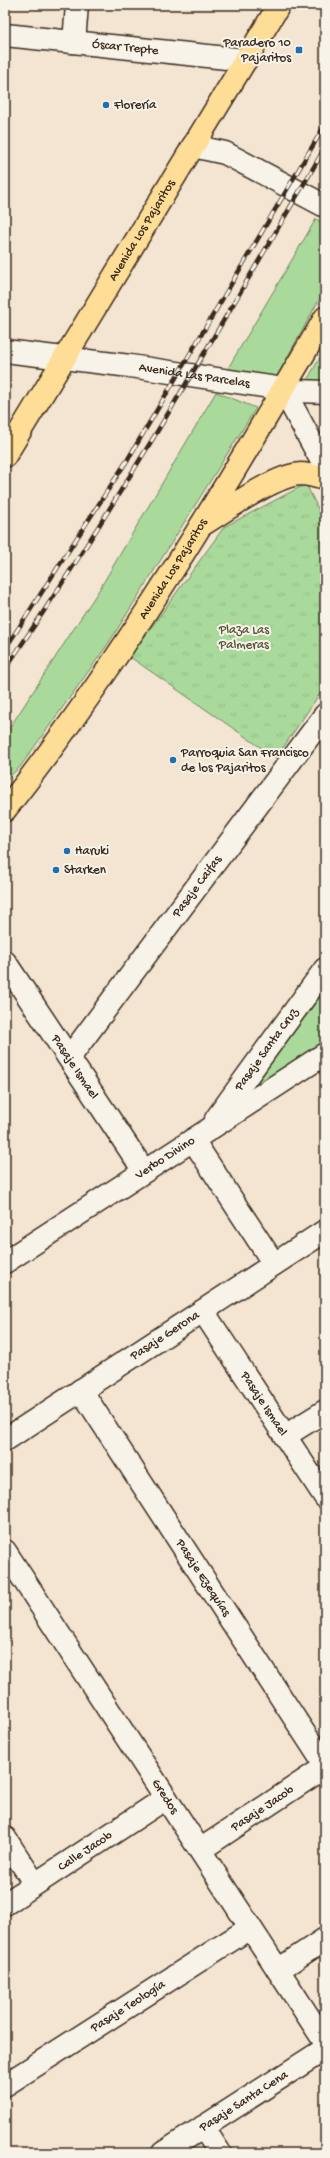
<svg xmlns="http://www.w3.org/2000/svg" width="330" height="2158" font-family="'Gochi Hand',sans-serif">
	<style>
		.green { fill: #a9da9b; stroke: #72825c }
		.park { fill: url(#park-tufts); stroke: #72825c }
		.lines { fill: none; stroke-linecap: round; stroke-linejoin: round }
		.street-casing { stroke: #3b2a1e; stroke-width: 25 }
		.secondary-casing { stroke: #3b2a1e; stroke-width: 25 }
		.primary-casing { stroke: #3b2a1e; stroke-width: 25 }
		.street { stroke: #f7f3e8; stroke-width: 22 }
		.secondary { stroke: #f7f3e8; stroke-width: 22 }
		.primary { stroke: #fedd96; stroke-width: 22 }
		.rail-casing { stroke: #3b2a1e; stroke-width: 4.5 }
		.rail { stroke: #f7f3e8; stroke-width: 3; stroke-dasharray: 9; stroke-linecap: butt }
		.poi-dot { fill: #1f6fb2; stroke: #f7f3e8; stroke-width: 1.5 }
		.labels { text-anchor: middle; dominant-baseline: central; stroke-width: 4; stroke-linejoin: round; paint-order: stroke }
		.poi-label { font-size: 13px; fill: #3b2a1e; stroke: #f7f3e8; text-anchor: start }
		.street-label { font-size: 13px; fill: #3b2a1e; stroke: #f7f3e8 }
		.park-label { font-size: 13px; fill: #56563d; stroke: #f7f3e8 }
	</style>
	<defs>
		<pattern id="park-tufts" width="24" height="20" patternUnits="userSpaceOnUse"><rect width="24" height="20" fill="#a9da9b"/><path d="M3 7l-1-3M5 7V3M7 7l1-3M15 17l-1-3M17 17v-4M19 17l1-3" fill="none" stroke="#92bb85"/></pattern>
	</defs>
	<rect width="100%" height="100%" fill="#f3e5d1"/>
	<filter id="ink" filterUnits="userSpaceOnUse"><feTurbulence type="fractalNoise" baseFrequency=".025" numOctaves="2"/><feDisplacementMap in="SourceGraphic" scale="8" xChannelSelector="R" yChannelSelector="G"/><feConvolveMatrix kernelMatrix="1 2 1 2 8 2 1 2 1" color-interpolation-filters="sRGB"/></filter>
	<g filter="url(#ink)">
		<g class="green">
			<polygon points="316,219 325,224 325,289 277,376 227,370"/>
			<polygon points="325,349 325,381 306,382"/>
			<polygon points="216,392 256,408 108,644 20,767 5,781 5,735 99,590"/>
			<polygon points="325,990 325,1041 251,1091"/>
		</g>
		<polygon class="park" points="306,484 325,523 325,686 276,758 130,657 224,527"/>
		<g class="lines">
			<g class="street-casing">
				<g id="street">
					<path id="s1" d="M5,35L246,60"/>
					<polyline points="74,42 77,5"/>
					<path id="s2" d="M5,962L144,1171"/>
					<path id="s3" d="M69,1058L325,715"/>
					<path id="s4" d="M216,1119L325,969"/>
					<polyline points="193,1140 274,1264"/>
					<path id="s5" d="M5,1262L325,1054"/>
					<path id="s6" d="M203,1311L325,1497"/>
					<path id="s7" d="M81,1390L325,1765"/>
					<polyline points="285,1436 325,1411"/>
					<path id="s8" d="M5,1440L325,1231"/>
					<path id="s9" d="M5,1551L325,2042"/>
					<polyline points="5,1838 35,1884"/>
					<path id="s10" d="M200,1850L325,1767"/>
					<path id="s11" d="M5,1904L166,1798"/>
					<polyline points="278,1970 325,1939"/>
					<path id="s12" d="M5,2085L250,1928"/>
					<polyline points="203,2127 220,2153"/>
					<path id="s13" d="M163,2153L325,2049"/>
				</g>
			</g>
			<g class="secondary-casing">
				<g id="secondary">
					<polyline points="193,146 225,153 325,206"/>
					<path id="s14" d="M5,351L130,366L297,391L325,392"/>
					<polyline points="283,389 325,467"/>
				</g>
			</g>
			<g class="primary-casing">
				<g id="primary">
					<path id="s15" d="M5,456L279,5"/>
					<path d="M202,525C225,511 275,475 301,474C309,474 317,477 325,479"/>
					<path id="s16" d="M5,810C125,658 227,485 325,318"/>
				</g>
			</g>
			<use href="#street" class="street"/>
			<use href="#secondary" class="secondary"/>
			<use href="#primary" class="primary"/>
			<g class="rail-casing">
				<g id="rail">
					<polyline points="5,649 128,459 325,125"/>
					<path d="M5,669C120,501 222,323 325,148"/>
				</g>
			</g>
			<use href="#rail" class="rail"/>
		</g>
	</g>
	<g class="poi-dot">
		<rect x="295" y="46" width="8" height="8" rx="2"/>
		<circle cx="106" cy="105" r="4"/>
		<circle cx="173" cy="760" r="4"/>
		<circle cx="67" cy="851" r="4"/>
		<circle cx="56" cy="870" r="4"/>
	</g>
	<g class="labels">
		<g class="poi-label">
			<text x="291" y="43" text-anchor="end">Paradero 10<tspan x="291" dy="15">Pajaritos</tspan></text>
			<text x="114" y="105">Florería</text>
			<text x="181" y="753">Parroquia San Francisco<tspan x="181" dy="15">de los Pajaritos</tspan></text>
			<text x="75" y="851">Haruki</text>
			<text x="64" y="870">Starken</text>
		</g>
		<g class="street-label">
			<text stroke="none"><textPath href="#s1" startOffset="121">Óscar Trepte</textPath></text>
			<text stroke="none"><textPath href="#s15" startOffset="264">Avenida Los Pajaritos</textPath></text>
			<text stroke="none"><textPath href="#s14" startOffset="191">Avenida Las Parcelas</textPath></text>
			<text stroke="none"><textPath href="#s16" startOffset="294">Avenida Los Pajaritos</textPath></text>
			<text stroke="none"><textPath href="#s3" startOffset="214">Pasaje Caifas</textPath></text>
			<text stroke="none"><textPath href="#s4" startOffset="86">Pasaje Santa Cruz</textPath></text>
			<text stroke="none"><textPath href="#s2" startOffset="126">Pasaje Ismael</textPath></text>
			<text stroke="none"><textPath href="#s5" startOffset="191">Verbo Divino</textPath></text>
			<text stroke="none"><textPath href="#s8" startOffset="191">Pasaje Gerona</textPath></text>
			<text stroke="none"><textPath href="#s6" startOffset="111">Pasaje Ismael</textPath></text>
			<text stroke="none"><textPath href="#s7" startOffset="224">Pasaje Ezequías</textPath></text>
			<text stroke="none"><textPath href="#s9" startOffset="293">Gredos</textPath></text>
			<text stroke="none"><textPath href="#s10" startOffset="75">Pasaje Jacob</textPath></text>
			<text stroke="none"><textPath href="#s11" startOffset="96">Calle Jacob</textPath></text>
			<text stroke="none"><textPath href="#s12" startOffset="146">Pasaje Teología</textPath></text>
			<text stroke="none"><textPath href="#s13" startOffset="96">Pasaje Santa Cena</textPath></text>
		</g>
		<g class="park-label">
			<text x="244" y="630">Plaza Las<tspan x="244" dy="15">Palmeras</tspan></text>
		</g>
	</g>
	<rect width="330" height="2158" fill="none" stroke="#f7f3e8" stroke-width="20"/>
	<rect x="10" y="10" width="310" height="2138" fill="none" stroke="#3b2a1e" stroke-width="1.5" filter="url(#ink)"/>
</svg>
